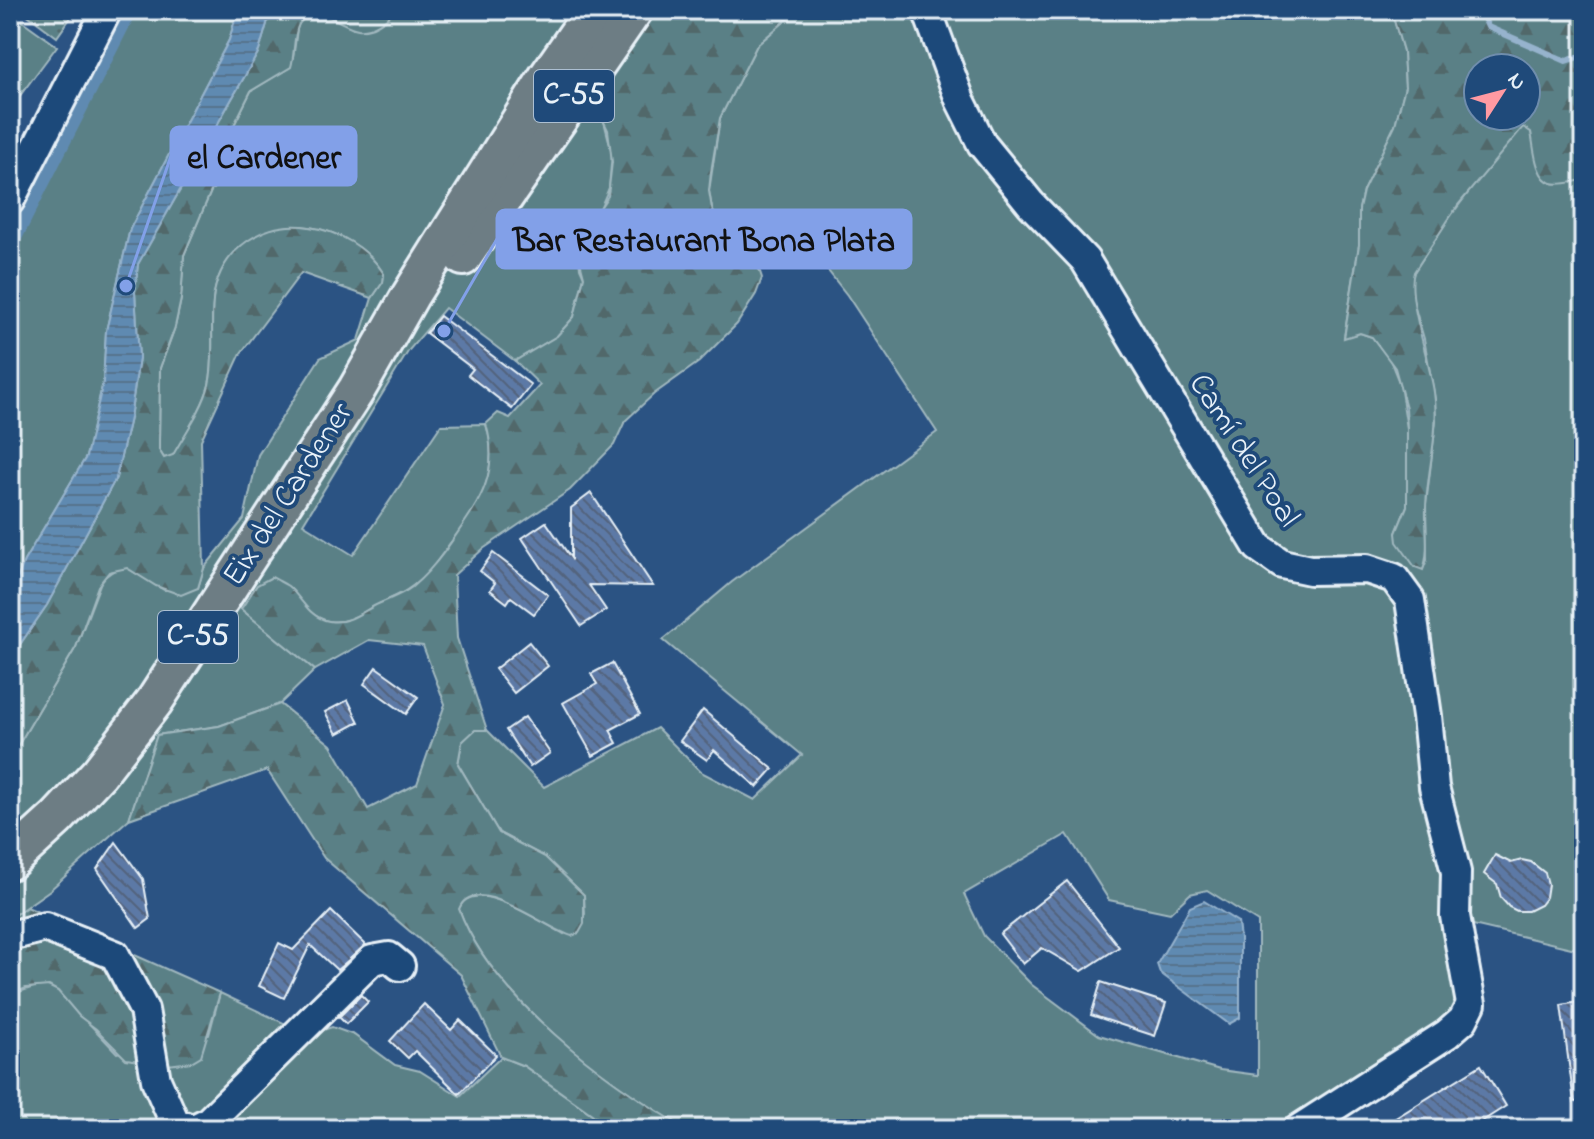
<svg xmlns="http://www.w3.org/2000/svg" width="1594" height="1139" font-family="'Indie Flower',sans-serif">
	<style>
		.green { fill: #5a8086; stroke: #a1b8bf; stroke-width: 2; fill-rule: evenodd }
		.forest { fill: url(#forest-firs); stroke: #a1b8bf; stroke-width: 2; fill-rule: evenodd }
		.park { fill: url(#park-dots); stroke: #a1b8bf; stroke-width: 2 }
		.water { fill: url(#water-rules); stroke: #96b3cd; stroke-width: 2 }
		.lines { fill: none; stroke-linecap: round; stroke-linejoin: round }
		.stream { stroke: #96b3cd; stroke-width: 6 }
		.canal { stroke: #5f8ab1; stroke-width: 20 }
		.building { fill: url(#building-back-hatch); stroke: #e8f1f8; stroke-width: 2 }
		.minor-casing { stroke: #e8f1f8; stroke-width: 34 }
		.major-casing { stroke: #e8f1f8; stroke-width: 42 }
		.minor { stroke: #1f4a7a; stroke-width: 28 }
		.major { stroke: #6d7d84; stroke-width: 36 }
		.labels { text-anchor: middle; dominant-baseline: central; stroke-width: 8; stroke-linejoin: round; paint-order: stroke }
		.shield { fill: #1f4a7a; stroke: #acbfd2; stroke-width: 2 }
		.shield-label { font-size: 30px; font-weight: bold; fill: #e8f1f8 }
		.street-label { font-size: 32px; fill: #e8f1f8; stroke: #1f4a7a }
		.leader { fill: none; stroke: #82a0e8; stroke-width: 3 }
		.callout-dot { fill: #82a0e8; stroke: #1f4a7a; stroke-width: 3 }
		.callout { fill: #82a0e8; stroke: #82a0e8; stroke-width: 3 }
		.callout-label { font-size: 34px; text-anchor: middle; font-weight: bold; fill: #111 }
	</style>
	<defs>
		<pattern id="forest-firs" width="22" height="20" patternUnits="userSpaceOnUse" patternTransform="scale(2)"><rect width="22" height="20" fill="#5a8086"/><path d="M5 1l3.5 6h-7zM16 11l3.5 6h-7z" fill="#51676b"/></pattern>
		<pattern id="park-dots" width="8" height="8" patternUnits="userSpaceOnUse" patternTransform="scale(2)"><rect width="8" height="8" fill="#5a8086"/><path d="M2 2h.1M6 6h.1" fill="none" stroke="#51676b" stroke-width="1.8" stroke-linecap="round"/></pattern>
		<pattern id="water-rules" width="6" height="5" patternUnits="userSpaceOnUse" patternTransform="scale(2)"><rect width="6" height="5" fill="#5f8ab1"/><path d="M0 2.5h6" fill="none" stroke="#56738d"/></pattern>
		<pattern id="building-back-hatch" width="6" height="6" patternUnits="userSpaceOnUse" patternTransform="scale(2)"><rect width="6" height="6" fill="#5c79a6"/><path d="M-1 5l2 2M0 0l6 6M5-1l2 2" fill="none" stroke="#52637d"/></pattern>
	</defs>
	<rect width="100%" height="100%" fill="#2b5383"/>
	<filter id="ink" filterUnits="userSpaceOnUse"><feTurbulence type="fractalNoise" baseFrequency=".0125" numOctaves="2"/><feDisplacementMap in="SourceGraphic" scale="16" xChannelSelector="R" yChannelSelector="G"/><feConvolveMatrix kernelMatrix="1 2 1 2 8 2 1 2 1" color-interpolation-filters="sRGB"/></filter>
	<g filter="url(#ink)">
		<g class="green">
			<polygon points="120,10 238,10 229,40 130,229 106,331 103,382 86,457 24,561 10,599 10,221"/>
			<path d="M395,10H648L604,121L612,153L609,188L599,211L578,242L580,268L584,277L574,317L557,336L515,361L445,308L409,350L303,524L353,555L441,425L486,424C501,473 478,509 448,546C438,560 426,577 411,587C400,596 385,600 373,607C358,615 346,624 328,621C313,618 304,605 295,594L241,609L315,670L280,704L219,726L157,735L129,819L50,890L10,918V759L76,647L102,579L117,568H127L164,590L198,588L204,568L244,519L258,455L320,358L359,340L372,298L383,282L384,274C368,248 338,231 309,227C265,221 222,249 214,294C209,323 216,356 209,385C202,410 185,434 173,456L164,458L159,450V441L160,368L175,327L181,299L184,255L211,191L227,172L226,141L251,91L290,67C295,54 295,42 297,29C304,0 337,15 353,28L378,24Z"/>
			<path d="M798,10H1391L1403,51L1405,87L1395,125L1363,191L1359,209V245L1344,337L1360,333L1372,337L1390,360L1400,385L1407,428V506L1396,533L1423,569L1427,560L1426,505L1436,421L1435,399L1424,339L1413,301L1411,281L1414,272L1447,221L1490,164L1523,126L1531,132L1537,162L1545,179L1562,183L1584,180V951L1469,924L1484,1007L1437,1054L1325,1129H687C606,1082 493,999 459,909C473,874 542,923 564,934L585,914L584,895L545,857L499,833L458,764L462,742L475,729L487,730L544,787L657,728L701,772L755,800L802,755L663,640L732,582L937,432L847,295L821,262L802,249L747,245L719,224L712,209L709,191L720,118L757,45ZM1067,834L1109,900L1170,913L1190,894L1207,890L1258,922V1075L1220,1070L1099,1035L1032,985L984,936L964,894Z"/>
			<polygon points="10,12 57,46 10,109"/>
			<polygon points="37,986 48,986 58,991 117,1053 209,1035 220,993 309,1035 332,1027 354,1035 395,1065 420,1071 460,1096 501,1057 524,1066 613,1129 10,1129 10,995"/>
		</g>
		<g class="forest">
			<path d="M271,10H395C386,20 373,31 358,29C340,26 315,0 299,24C293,36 295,53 291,67L251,91L226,141L227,172L211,191L184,255L181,299L175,327L160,368L159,441V450L164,458L173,455C185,433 203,409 209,385C216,355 209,323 214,293C223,248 264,220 309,227C339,231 368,248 384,274L383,282L372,298L301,273L241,353L201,440L204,568L198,588L181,595L156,586L127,568L109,572L98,586L76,647L10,759V659L47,605L116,478L130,418L139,358L135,292L138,264L259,51Z"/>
			<path d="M648,10H798L757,45L720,118L711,172L709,191L712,209L719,224L747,245L756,260L762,278L756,294L737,324L699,362L654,394L625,421L614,445L570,490L483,549L454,575L457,638L487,730H475L462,742L458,764L499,833L545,857L584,895V924L579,933L572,936C547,930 474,870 459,909C492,999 607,1082 687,1129H613L524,1066L501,1057L461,975L324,858L267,770L129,819L157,735L219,726L280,704L331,745L368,809L417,784L445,704L423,646L369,640L315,670L241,609L257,585L272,577C277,580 283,583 288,586C302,598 309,618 329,621C348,624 359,614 374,606C386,600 402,595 412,587C424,577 436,563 445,551C474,508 502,479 486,424L498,413L510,418L540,385L515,361L557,336L574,317L584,277L577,250L578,241L608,196L612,162L608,130L591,96Z"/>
			<path d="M1391,10H1584V180C1575,181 1561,186 1552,183C1535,179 1534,146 1531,132L1523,127L1458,205L1414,272C1406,296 1430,362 1434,392C1440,430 1427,470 1426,508C1425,528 1430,551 1423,570L1415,567L1397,542L1396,533L1407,506V428L1406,408L1395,368L1372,337L1360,333L1344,338L1359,245V209L1363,191L1395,125L1405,87L1403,51ZM1478,68H1526V116H1478Z"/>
			<polygon points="27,907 220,993 201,1056 191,1062 168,1065 126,1059 96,1029 79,1016 58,991 49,986 26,988 10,995 10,918"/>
		</g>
		<polygon class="park" points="21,10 76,10 57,37"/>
		<g class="water">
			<polygon points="238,10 271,10 259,51 138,264 135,292 139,358 130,418 116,478 47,605 10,659 10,599 24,561 86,457 103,382 106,331 130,229 229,40"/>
			<polygon points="1204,901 1238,922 1240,939 1240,1018 1229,1024 1160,973 1157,964 1190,907"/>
		</g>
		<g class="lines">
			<polyline class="stream" points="1480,10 1488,27 1566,61 1584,55"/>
			<polyline class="canal" points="10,241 127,10"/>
		</g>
		<g class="building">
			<polygon points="440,316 531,385 512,409 468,375 473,369 426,333"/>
			<polygon points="591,493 653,586 589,585 606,610 581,626 522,538 546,522 571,558 571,508"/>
			<polygon points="493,553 548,595 534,614 511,597 507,603 490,590 495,583 480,571"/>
			<polygon points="529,642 548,666 514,693 495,669"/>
			<polygon points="612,663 640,714 610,730 617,743 593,756 563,703 597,684 591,674"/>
			<polygon points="376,667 418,697 406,714 364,684"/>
			<polygon points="348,700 359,722 337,734 325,712"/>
			<polygon points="703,710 773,769 757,787 714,750 707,760 680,741"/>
			<polygon points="525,717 550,753 530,767 506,730"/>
			<polygon points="116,842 143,879 150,919 138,928 97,869"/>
			<polygon points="1495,855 1511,863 1522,860 1531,862 1545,873 1548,884 1546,897 1540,905 1528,911 1517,911 1509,907 1501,898 1497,884 1484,874"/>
			<polygon points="1067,881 1119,947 1082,971 1042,948 1023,964 1000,934"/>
			<polygon points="331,911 366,945 337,970 310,945 284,998 259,986 279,943 293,950"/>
			<polygon points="1101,982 1166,1003 1155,1036 1091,1015"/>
			<polygon points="361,995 368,1002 346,1024 339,1017"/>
			<polygon points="1584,1001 1584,1101 1574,1102 1561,1005"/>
			<polygon points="424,1004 451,1030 460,1020 496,1055 459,1094 415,1051 408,1058 390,1041"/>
			<polygon points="1481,1065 1506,1106 1470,1129 1378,1129"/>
		</g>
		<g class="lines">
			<g class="minor-casing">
				<g id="minor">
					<polyline points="927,10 960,100 982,144 1031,204 1085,260 1258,547 1282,564 1310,570 1367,569 1394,578 1410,600 1427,716 1434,787 1456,872 1455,916 1471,1004 1463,1020 1447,1034 1299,1129"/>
					<polyline points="10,200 107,10"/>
					<polyline points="10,936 45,927 115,955 144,1010 156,1080 175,1123 192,1129"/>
					<polyline points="194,1129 208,1122 372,960 389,957 400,966"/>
				</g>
			</g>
			<g class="major-casing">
				<g id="major">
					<polyline points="463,257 634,10"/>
					<polyline points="10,861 57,818 99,773 154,702 357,389 410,296 548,76 594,10"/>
				</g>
			</g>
			<use href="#minor" class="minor"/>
			<use href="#major" class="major"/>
		</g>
	</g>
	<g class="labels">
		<g class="shield">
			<rect x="534" y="70" width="80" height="52" rx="6"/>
			<rect x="158" y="611" width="80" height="52" rx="6"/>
		</g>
		<g class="shield-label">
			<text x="574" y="96">C-55</text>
			<text x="198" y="637">C-55</text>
		</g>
		<g class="street-label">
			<text transform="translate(1243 451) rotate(57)">Camí del Poal</text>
			<text transform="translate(289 495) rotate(-57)">Eix del Cardener</text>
		</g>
	</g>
	<path class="leader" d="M126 286L171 156M444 331L497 239"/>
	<g class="callout-dot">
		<circle cx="126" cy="286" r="8"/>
		<circle cx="444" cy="331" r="8"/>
	</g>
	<g class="callout">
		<rect x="171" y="127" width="185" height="58" rx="8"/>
		<rect x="497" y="210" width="414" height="58" rx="8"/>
	</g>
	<g class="callout-label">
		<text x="264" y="168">el Cardener</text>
		<text x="704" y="251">Bar Restaurant Bona Plata</text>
	</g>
	<rect width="1594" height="1139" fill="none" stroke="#1f4a7a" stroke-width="40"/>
	<rect x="20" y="20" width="1554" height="1099" fill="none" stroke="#e8f1f8" stroke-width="3" filter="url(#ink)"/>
	<g transform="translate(1502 92) rotate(54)"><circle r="38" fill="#1f4a7a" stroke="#6f8dac" stroke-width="2"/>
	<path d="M0-6L14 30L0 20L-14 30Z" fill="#ff9aa2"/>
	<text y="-12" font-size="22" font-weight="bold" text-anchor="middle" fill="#e8f1f8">N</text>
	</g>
</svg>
